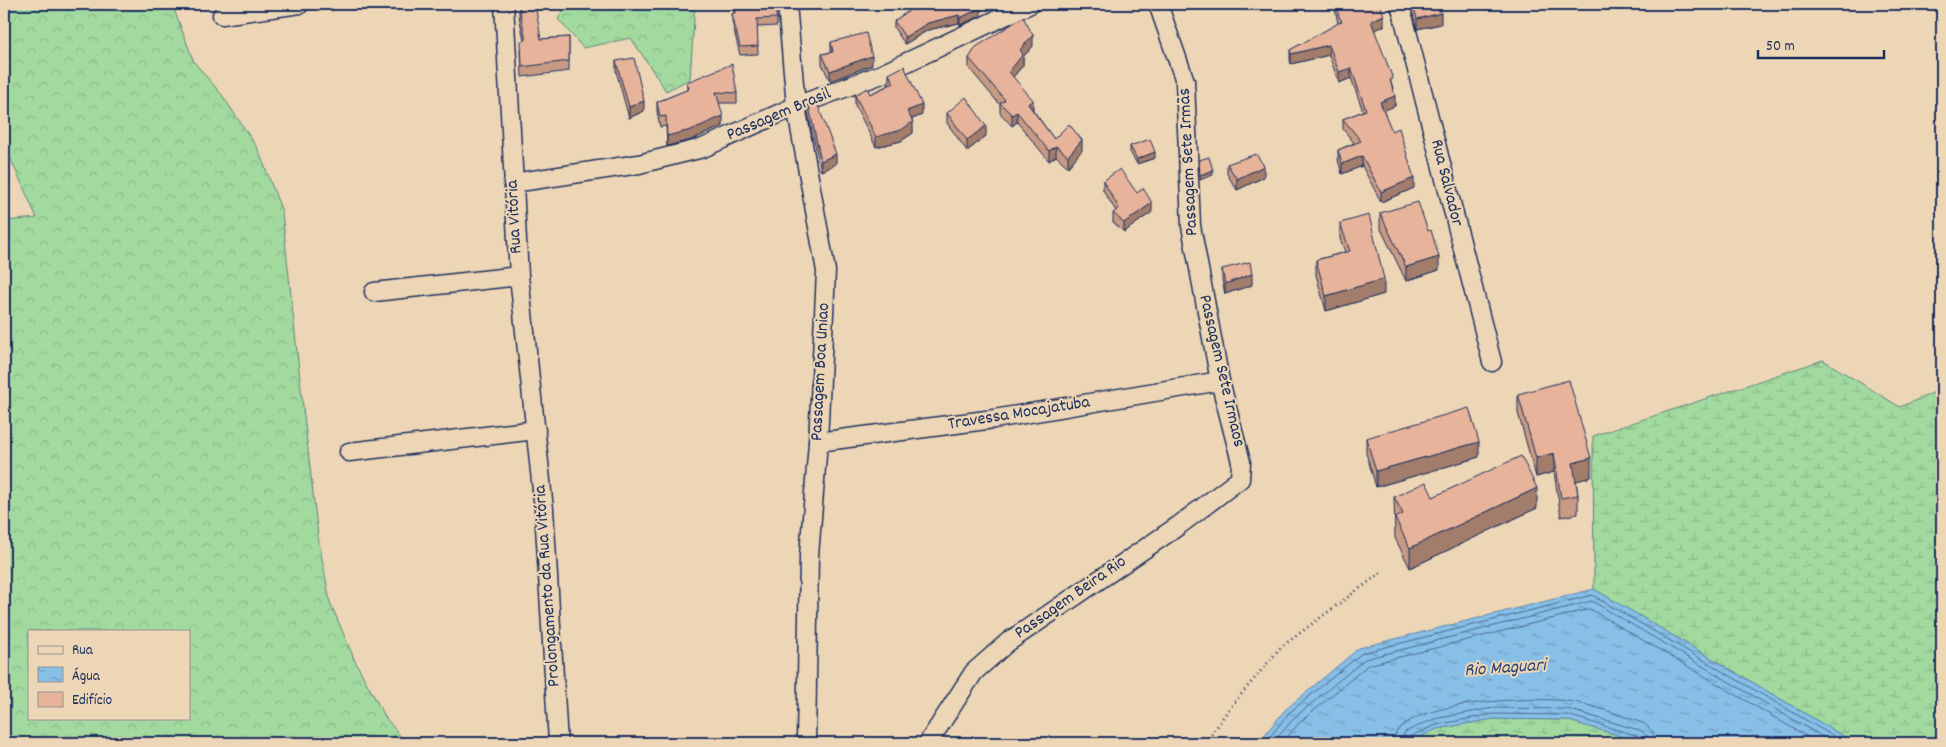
<svg xmlns="http://www.w3.org/2000/svg" width="1946" height="747" font-family="Dekko,sans-serif">
	<style>
		.forest { fill: url(#forest-crowns); stroke: #5e847e; fill-rule: evenodd }
		.wetland { fill: url(#wetland-marsh); stroke: #5e847e }
		.water { fill: url(#water-ripples); stroke: #5c85b0 }
		.lines { fill: none; stroke-linecap: round; stroke-linejoin: round }
		.shore { stroke: #476994; stroke-width: 1 }
		.minor-casing { stroke: #1b2f5e; stroke-width: 21 }
		.path { stroke: #1b2f5e; stroke-width: 3; stroke-dasharray: 1 4; stroke-linecap: butt }
		.minor { stroke: #edd6b6; stroke-width: 18 }
		.wall { fill: #c79a84; stroke: #1b2f5e }
		.shaded-wall { fill: #a27d6c; stroke: #1b2f5e }
		.building { fill: #e7b39a; stroke: #1b2f5e }
		.labels { text-anchor: middle; dominant-baseline: central; stroke-width: 4; stroke-linejoin: round; paint-order: stroke }
		.street-label { font-size: 18px; fill: #1b2f5e; stroke: #edd6b6 }
		.water-label { font-size: 19px; font-style: italic; fill: #2b4572; stroke: #edd6b6 }
	</style>
	<defs>
		<pattern id="forest-crowns" width="20" height="18" patternUnits="userSpaceOnUse" patternTransform="scale(1.25)"><rect width="20" height="18" fill="#a1d99e"/><path d="M2 6a3 3 0 1 1 6 0M12 15a3 3 0 1 1 6 0" fill="none" stroke="#8abb8a"/></pattern>
		<pattern id="wetland-marsh" width="20" height="14" patternUnits="userSpaceOnUse" patternTransform="scale(1.25)"><rect width="20" height="14" fill="#a1d99e"/><path d="M1 5h8M5 5V1M11 12h8M15 12V8" fill="none" stroke="#8abb8a"/></pattern>
		<pattern id="water-ripples" width="26" height="14" patternUnits="userSpaceOnUse" patternTransform="scale(1.25)"><rect width="26" height="14" fill="#88bfe6"/><path d="M2 4q2-2 4 0t4 0M15 11q2-2 4 0t4 0" fill="none" stroke="#6e9cbe"/></pattern>
	</defs>
	<rect width="100%" height="100%" fill="#edd6b6"/>
	<filter id="ink" filterUnits="userSpaceOnUse"><feTurbulence type="fractalNoise" baseFrequency=".02" numOctaves="2"/><feDisplacementMap in="SourceGraphic" scale="10" xChannelSelector="R" yChannelSelector="G"/><feConvolveMatrix kernelMatrix="1 2 1 2 8 2 1 2 1" color-interpolation-filters="sRGB"/></filter>
	<g filter="url(#ink)">
		<g class="forest">
			<path d="M4,4H172L194,62L222,95L258,149L282,212L303,407L318,536L330,602L355,661L385,717L406,743H4V221L37,218L4,144ZM29,631H189V718H29Z"/>
			<polygon points="567,4 695,4 690,79 666,91 631,38 583,48 558,19"/>
		</g>
		<g class="wetland">
			<polygon points="1823,360 1900,407 1942,389 1942,743 1855,743 1594,589 1593,436"/>
			<polygon points="1493,719 1566,720 1645,743 1407,743 1437,729"/>
		</g>
		<polygon class="water" points="1594,589 1855,743 1645,743 1566,720 1493,719 1437,729 1407,743 1258,743 1285,710 1359,648"/>
		<g class="lines">
			<g class="shore">
				<polyline points="1265,743 1289,713 1362,653 1592,595 1845,743"/>
				<polyline points="1273,743 1294,718 1365,659 1592,601 1833,743"/>
				<polyline points="1282,743 1299,723 1368,665 1590,609 1818,743"/>
				<path d="M1393,743C1394,699 1536,697 1568,701C1589,704 1624,716 1645,724L1653,732L1656,743"/>
				<polyline points="1400,743 1405,732 1434,719 1493,708 1567,709 1642,731 1647,736 1649,743"/>
				<polyline points="1407,743 1409,737 1436,725 1493,714 1567,715 1638,736 1642,743"/>
			</g>
			<g class="minor-casing">
				<g id="minor">
					<polyline points="504,4 519,276 544,509 558,743"/>
					<polyline points="787,4 796,106 826,271 818,442 809,556 806,743"/>
					<polyline points="1400,4 1492,362"/>
					<polyline points="222,15 300,4"/>
					<polyline points="513,183 639,164 703,148 796,106 882,74 1030,4"/>
					<polyline points="374,292 519,276"/>
					<polyline points="818,442 994,419 1220,381"/>
					<polyline points="349,452 536,430"/>
					<polyline points="928,743 974,672 1008,642 1178,526 1240,479 1241,462 1220,381 1191,226 1185,81 1158,4"/>
				</g>
			</g>
			<polyline class="path" points="1206,743 1228,710 1281,647 1383,571"/>
			<use href="#minor" class="minor"/>
		</g>
		<g class="wall">
			<polygon points="732,4 773,4 777,18 777,26 757,27 758,54 740,55 732,22 732,14 734,13"/>
			<polygon points="1334,4 1379,4 1384,26 1374,30 1393,88 1395,106 1383,110 1414,188 1381,202 1362,166 1342,174 1338,160 1338,150 1354,143 1343,129 1343,119 1363,111 1351,78 1339,83 1329,55 1291,64 1290,60 1290,50 1338,24"/>
			<polygon points="1410,4 1437,4 1441,24 1417,29"/>
			<polygon points="519,7 541,39 569,37 569,71 522,77 521,50 524,40 519,16"/>
			<polygon points="911,7 981,16 960,25 959,23 928,30 905,44 894,28 894,21 911,10"/>
			<polygon points="831,42 872,65 830,81 822,64 822,54 831,52"/>
			<polygon points="1033,46 1023,57 1023,65 1013,77 1033,110 1054,139 1082,150 1068,167 1056,156 1049,161 1017,122 1012,126 1000,113 1000,105 969,68 969,58"/>
			<polygon points="616,61 644,111 629,118 616,71"/>
			<polygon points="889,74 922,115 912,119 913,133 901,141 876,147 855,105 855,95 870,94 889,85"/>
			<polygon points="687,82 737,93 737,103 719,103 723,126 691,140 667,146 666,126 660,127 657,112 657,102 687,90"/>
			<polygon points="808,102 836,164 821,171 808,113"/>
			<polygon points="947,113 986,136 967,151 947,123"/>
			<polygon points="1130,146 1155,158 1137,164 1130,152"/>
			<polygon points="1227,164 1264,177 1237,190 1227,174"/>
			<polygon points="1103,181 1152,212 1124,232 1113,222 1113,213 1116,211 1103,190"/>
			<polygon points="1380,213 1439,270 1406,281 1380,227"/>
			<polygon points="1340,223 1384,294 1326,311 1316,275 1316,260 1345,252 1340,239"/>
			<polygon points="1222,269 1252,285 1225,294 1222,280"/>
			<polygon points="1518,394 1591,477 1576,481 1578,495 1578,514 1561,517 1554,472 1536,477 1518,413"/>
			<polygon points="1366,438 1479,457 1376,487 1366,453"/>
			<polygon points="1394,497 1433,497 1537,508 1410,568 1395,538"/>
		</g>
		<g class="shaded-wall">
			<polygon points="981,8 981,16 960,25 960,18"/>
			<polygon points="1441,13 1441,24 1417,29 1417,19"/>
			<polygon points="959,15 959,23 928,30 905,44 905,37 928,23"/>
			<polygon points="1384,15 1384,26 1371,32 1371,21"/>
			<polygon points="1033,35 1033,46 1023,57 1023,65 1009,82 1009,72 1020,50"/>
			<polygon points="1329,45 1329,55 1291,64 1291,54"/>
			<polygon points="872,56 872,65 830,81 830,71"/>
			<polygon points="1351,68 1351,78 1339,83 1339,72"/>
			<polygon points="7,72 7,78 4,78 4,73"/>
			<polygon points="1395,96 1395,106 1380,112 1380,102"/>
			<polygon points="1033,100 1033,110 1028,104"/>
			<polygon points="644,101 644,111 629,118 629,107"/>
			<polygon points="922,105 922,115 907,121 907,111"/>
			<polygon points="1017,112 1017,122 1012,126 1012,115"/>
			<polygon points="723,116 723,126 691,140 667,146 667,136"/>
			<polygon points="913,122 913,133 901,141 876,147 876,137"/>
			<polygon points="986,126 986,136 967,151 967,140"/>
			<polygon points="1082,140 1082,150 1068,167 1068,156"/>
			<polygon points="1056,146 1056,156 1049,161 1049,151"/>
			<polygon points="1155,152 1155,158 1137,164 1137,159"/>
			<polygon points="836,154 836,164 821,171 821,161"/>
			<polygon points="1362,156 1362,166 1342,174 1342,164"/>
			<polygon points="1264,166 1264,177 1237,190 1237,179"/>
			<polygon points="1213,170 1213,175 1200,180 1200,175"/>
			<polygon points="1414,178 1414,188 1381,202 1381,192"/>
			<polygon points="1152,203 1152,212 1124,232 1124,223"/>
			<polygon points="1439,257 1439,270 1406,281 1406,267"/>
			<polygon points="1252,274 1252,285 1225,294 1225,284"/>
			<polygon points="1384,279 1384,294 1326,311 1326,296"/>
			<polygon points="1479,442 1479,457 1376,487 1376,471"/>
			<polygon points="1554,453 1554,472 1536,477 1536,458"/>
			<polygon points="1591,458 1591,477 1573,482 1573,463"/>
			<polygon points="1537,488 1537,508 1410,568 1410,548"/>
		</g>
		<g class="building">
			<polygon points="523,4 535,4 541,39 569,37 569,61 522,67 521,41 526,40 519,7 523,7"/>
			<polygon points="734,4 773,4 777,18 757,19 758,46 740,47 732,14 736,12"/>
			<polygon points="915,4 979,4 981,8 960,18 959,15 928,23 905,37 894,21 913,8 911,7"/>
			<polygon points="1336,4 1379,4 1384,15 1371,21 1393,79 1390,80 1395,96 1380,102 1392,131 1399,128 1414,178 1381,192 1362,156 1342,164 1338,150 1361,141 1343,119 1366,110 1351,68 1339,72 1329,45 1291,54 1290,50 1342,21 1339,17"/>
			<polygon points="1413,4 1437,4 1441,13 1417,19"/>
			<polygon points="1023,17 1033,35 1020,50 1023,54 1009,72 1033,100 1028,104 1054,139 1069,124 1082,140 1068,156 1056,146 1049,151 1017,112 1012,115 1000,103 1005,100 969,58 976,47"/>
			<polygon points="866,33 872,56 830,71 822,54 833,52 831,42"/>
			<polygon points="634,58 644,101 629,107 616,61"/>
			<polygon points="4,60 5,60 7,72 4,73"/>
			<polygon points="732,64 737,93 716,92 723,116 691,130 667,136 666,116 660,117 657,102 689,89 687,82"/>
			<polygon points="904,66 922,105 907,111 913,122 901,130 876,137 855,95 867,88 870,94 894,83 889,74"/>
			<polygon points="966,97 986,126 967,140 947,113"/>
			<polygon points="816,100 836,154 821,161 808,102"/>
			<polygon points="1150,139 1155,152 1137,159 1130,146"/>
			<polygon points="1256,154 1264,166 1237,179 1227,164"/>
			<polygon points="1209,157 1213,170 1200,175 1199,160"/>
			<polygon points="1120,169 1137,193 1143,188 1152,203 1124,223 1113,213 1119,208 1103,181"/>
			<polygon points="1418,202 1428,231 1431,230 1439,257 1406,267 1380,213"/>
			<polygon points="1369,215 1384,279 1326,296 1316,260 1350,251 1340,223"/>
			<polygon points="1250,262 1252,274 1225,284 1222,269"/>
			<polygon points="1569,380 1591,458 1573,463 1578,495 1561,498 1554,453 1536,458 1518,394"/>
			<polygon points="1469,408 1479,442 1376,471 1366,438"/>
			<polygon points="1521,456 1537,488 1410,548 1395,518 1403,514 1394,497 1426,482 1433,497"/>
		</g>
	</g>
	<g class="labels">
		<g class="street-label">
			<text transform="translate(779 115) rotate(-23)">Passagem Brasil</text>
			<text transform="translate(1189 162) rotate(-93)">Passagem Sete Irmãs</text>
			<text transform="translate(1446 183) rotate(76)">Rua Salvador</text>
			<text transform="translate(515 217) rotate(-93)">Rua Vitória</text>
			<text transform="translate(1221 371) rotate(77)">Passagem Sete Irmaos</text>
			<text transform="translate(821 372) rotate(-87)">Passagem Boa Uniao</text>
			<text transform="translate(1019 414) rotate(-9)">Travessa Mocajatuba</text>
			<text transform="translate(548 586) rotate(-94)">Prolongamento da Rua Vitória</text>
			<text transform="translate(1071 598) rotate(-35)">Passagem Beira Rio</text>
		</g>
		<g class="water-label">
			<text transform="translate(1505 669) rotate(-4)">Rio Maguari</text>
		</g>
	</g>
	<rect width="1946" height="747" fill="none" stroke="#edd6b6" stroke-width="20"/>
	<rect x="10" y="10" width="1926" height="727" fill="none" stroke="#1b2f5e" stroke-width="2" filter="url(#ink)"/>
	<rect x="28" y="630" width="162" height="90" fill="#edd6b6" stroke="#999393"/>
	<rect x="38" y="646" width="25" height="8" fill="#edd6b6" stroke="#999393"/>
	<text x="72" y="654" font-size="15" fill="#1b2f5e">Rua</text>
	<rect x="38" y="667" width="25" height="15" fill="url(#water-ripples)" stroke="#999393"/>
	<text x="72" y="680" font-size="15" fill="#1b2f5e">Água</text>
	<rect x="38" y="692" width="25" height="15" fill="#e7b39a" stroke="#999393"/>
	<text x="72" y="704" font-size="15" fill="#1b2f5e">Edifício</text>
	<path d="M1758 50v8h126v-8" fill="none" stroke="#1b2f5e" stroke-width="2.5"/>
	<text x="1766" y="50" font-size="15" fill="#1b2f5e" stroke="#edd6b6" stroke-width="4" paint-order="stroke">50 m</text>
</svg>
